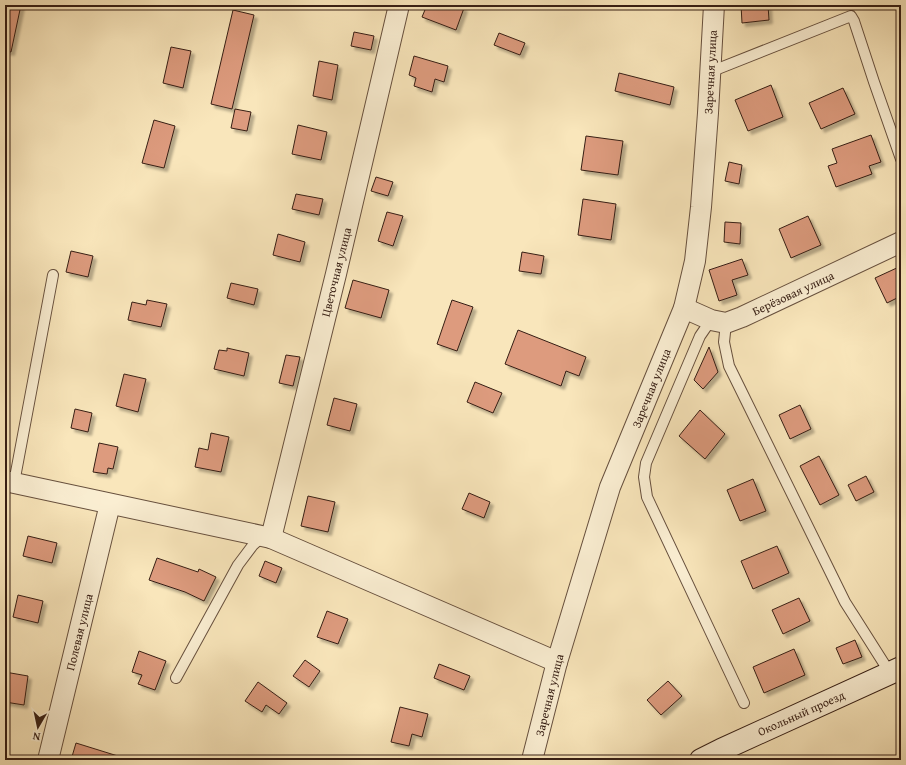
<svg xmlns="http://www.w3.org/2000/svg" width="906" height="765" font-family="'Gentium Book Plus',serif">
	<style>
		.building { fill: #dd9b7e; stroke: #361e14; filter: url(#shadow) }
		.lines { fill: none; stroke-linecap: round; stroke-linejoin: round }
		.lane-casing { stroke: #67503e; stroke-width: 12 }
		.street-casing { stroke: #67503e; stroke-width: 22 }
		.secondary-casing { stroke: #361e14; stroke-width: 24 }
		.lane { stroke: #fbefd3; stroke-width: 10 }
		.street { stroke: #fbefd3; stroke-width: 20 }
		.secondary { stroke: #fbefd3; stroke-width: 22 }
		.labels { text-anchor: middle; dominant-baseline: central; stroke-width: 3; stroke-linejoin: round; paint-order: stroke }
		.street-label { font-size: 12px; fill: #361e14; stroke: #fbefd3 }
	</style>
	<defs>
		<filter id="shadow"><feDropShadow dx="3.5" dy="3.5" stdDeviation="1" flood-color="#0004"/></filter>
	</defs>
	<rect width="100%" height="100%" fill="#f9e6bb"/>
	<filter id="stains"><feTurbulence type="fractalNoise" baseFrequency=".005" numOctaves="4"/><feColorMatrix values="0 0 0 0 .2 0 0 0 0 .09 0 0 0 0 .02 0 0 0 .5 -.17"/></filter>
	<radialGradient id="worn" r=".72"><stop offset=".6" stop-color="#630" stop-opacity="0"/><stop offset="1" stop-color="#630" stop-opacity=".3"/></radialGradient>
	<g class="building">
		<polygon points="5,5 21,5 11,52 5,51"/>
		<polygon points="427,5 456,5 464,8 456,30 422,17"/>
		<polygon points="741,5 768,5 769,20 742,23"/>
		<polygon points="233,10 254,15 232,109 211,104"/>
		<polygon points="354,32 374,36 371,50 351,46"/>
		<polygon points="499,33 525,43 520,55 494,45"/>
		<polygon points="171,47 191,51 183,88 163,83"/>
		<polygon points="414,56 448,66 444,82 435,79 432,92 414,86 416,78 409,75"/>
		<polygon points="319,61 338,65 332,100 313,96"/>
		<polygon points="619,73 674,87 670,105 615,91"/>
		<polygon points="771,85 783,117 748,131 735,100"/>
		<polygon points="843,88 855,114 821,129 809,103"/>
		<polygon points="235,109 251,112 247,131 231,128"/>
		<polygon points="154,120 175,126 164,168 142,163"/>
		<polygon points="298,125 327,132 321,160 292,154"/>
		<polygon points="871,135 881,162 869,166 872,174 836,187 828,166 837,163 832,149"/>
		<polygon points="586,136 623,141 618,175 581,170"/>
		<polygon points="729,162 742,165 739,184 725,181"/>
		<polygon points="376,177 393,182 388,196 371,191"/>
		<polygon points="296,194 323,199 319,215 292,209"/>
		<polygon points="583,199 616,204 611,240 578,235"/>
		<polygon points="387,212 403,216 393,246 378,241"/>
		<polygon points="808,216 821,245 791,258 779,229"/>
		<polygon points="725,222 741,223 740,244 724,242"/>
		<polygon points="278,234 305,242 300,262 273,255"/>
		<polygon points="71,251 93,256 88,277 66,272"/>
		<polygon points="522,252 544,256 541,274 519,271"/>
		<polygon points="742,259 748,275 732,280 737,295 719,301 709,270"/>
		<polygon points="901,266 901,296 887,303 875,278"/>
		<polygon points="353,280 389,290 381,318 345,308"/>
		<polygon points="231,283 258,289 254,305 227,298"/>
		<polygon points="147,300 167,304 161,327 128,320 132,302 146,305"/>
		<polygon points="452,300 473,307 457,351 437,344"/>
		<polygon points="518,330 586,357 579,376 566,371 561,386 505,364"/>
		<polygon points="709,347 718,372 703,389 694,380"/>
		<polygon points="227,348 249,353 244,376 214,369 219,350 227,351"/>
		<polygon points="286,355 300,357 293,386 279,383"/>
		<polygon points="124,374 146,379 138,412 116,406"/>
		<polygon points="475,382 502,393 493,413 467,402"/>
		<polygon points="334,398 357,404 350,431 327,425"/>
		<polygon points="800,405 811,429 790,439 779,415"/>
		<polygon points="75,409 92,413 88,432 71,428"/>
		<polygon points="700,410 725,434 705,459 679,436"/>
		<polygon points="211,433 229,437 221,472 195,467 199,448 208,450"/>
		<polygon points="99,443 118,447 113,469 108,468 107,474 93,472"/>
		<polygon points="819,456 839,495 820,505 800,466"/>
		<polygon points="866,476 874,492 856,501 848,485"/>
		<polygon points="753,479 766,511 740,521 727,490"/>
		<polygon points="469,493 490,502 484,518 462,509"/>
		<polygon points="308,496 335,502 328,532 301,526"/>
		<polygon points="28,536 57,543 52,563 23,556"/>
		<polygon points="777,546 789,573 753,589 741,561"/>
		<polygon points="157,558 198,572 199,569 216,577 204,601 185,592 149,580"/>
		<polygon points="265,561 282,568 276,583 259,576"/>
		<polygon points="18,595 43,601 38,623 13,617"/>
		<polygon points="799,598 810,621 783,634 772,610"/>
		<polygon points="327,611 348,619 338,644 317,637"/>
		<polygon points="855,640 862,657 843,664 836,648"/>
		<polygon points="794,649 805,675 764,693 753,667"/>
		<polygon points="139,651 166,661 155,690 138,684 142,675 132,672"/>
		<polygon points="305,660 320,671 309,687 293,676"/>
		<polygon points="439,664 470,676 464,690 434,678"/>
		<polygon points="5,672 28,676 24,705 5,702"/>
		<polygon points="668,681 682,696 661,715 647,700"/>
		<polygon points="258,682 287,703 279,714 266,705 262,712 245,701"/>
		<polygon points="400,707 428,714 422,737 412,734 409,746 391,742"/>
		<polygon points="76,743 121,757 121,760 71,760"/>
	</g>
	<g class="lines">
		<g class="lane-casing">
			<g id="lane">
				<polyline points="710,72 851,16 854,21 874,82 901,159"/>
				<polyline points="711,320 700,336 646,463 644,477 647,497 744,703"/>
				<polyline points="726,323 724,342 729,366 845,602 890,673"/>
				<polyline points="14,483 53,275"/>
				<polyline points="176,678 238,565 253,545 263,536"/>
			</g>
		</g>
		<g class="street-casing">
			<g id="street">
				<polyline points="684,308 711,320 726,323 742,317 901,242"/>
				<polyline points="5,481 271,538 557,662"/>
				<polyline points="271,538 336,274 399,5"/>
				<polyline points="48,760 110,504"/>
				<polyline points="532,760 557,662 610,487 684,308 695,261 701,207 708,113 714,5"/>
			</g>
		</g>
		<g class="secondary-casing">
			<polyline id="secondary" points="701,760 721,750 901,668"/>
		</g>
		<use href="#lane" class="lane"/>
		<use href="#street" class="street"/>
		<use href="#secondary" class="secondary"/>
	</g>
	<g class="labels">
		<g class="street-label">
			<text transform="translate(710 72) rotate(-87)">Заречная улица</text>
			<text transform="translate(336 272) rotate(-76)">Цветочная улица</text>
			<text transform="translate(793 293) rotate(-25)">Берёзовая улица</text>
			<text transform="translate(651 388) rotate(-68)">Заречная улица</text>
			<text transform="translate(79 632) rotate(-76)">Полевая улица</text>
			<text transform="translate(549 695) rotate(-76)">Заречная улица</text>
			<text transform="translate(801 713) rotate(-24)">Окольный проезд</text>
		</g>
	</g>
	<rect width="906" height="765" fill="none" stroke="#f9e6bb" stroke-width="20"/>
	<rect x="6" y="6" width="894" height="753" fill="none" stroke="#361e14" stroke-width="2"/>
	<rect x="10" y="10" width="886" height="745" fill="none" stroke="#361e14"/>
	<g transform="translate(38 727) rotate(189)" stroke="#fbefd3" stroke-width="3" paint-order="stroke">
	<path d="M0-3L7 15L0 10L-7 15Z" fill="#361e14"/>
	<text y="-6" font-size="11" font-weight="bold" text-anchor="middle" fill="#361e14">N</text>
	</g>
	<rect width="100%" height="100%" filter="url(#stains)"/>
	<rect width="100%" height="100%" fill="url(#worn)"/>
</svg>
